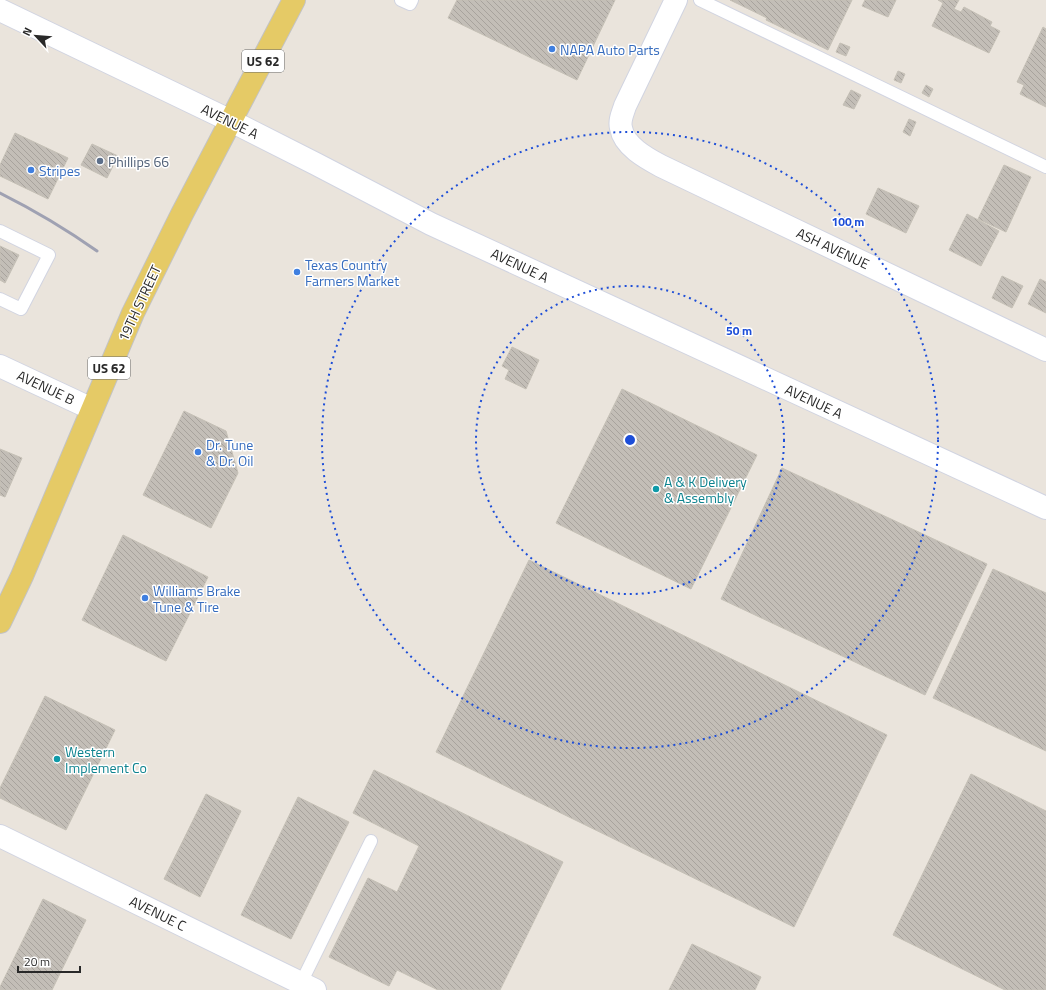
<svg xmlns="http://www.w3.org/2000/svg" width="1046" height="990" font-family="'Titillium Web',sans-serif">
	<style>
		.building { fill: url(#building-back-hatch); stroke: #c5c0b6 }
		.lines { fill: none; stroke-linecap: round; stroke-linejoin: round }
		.service-casing { stroke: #d1d4e1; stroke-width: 14 }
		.minor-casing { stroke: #d1d4e1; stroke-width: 24 }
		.secondary-casing { stroke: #d1d4e1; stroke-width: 24 }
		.primary-casing { stroke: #c3c3c3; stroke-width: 24 }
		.service { stroke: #fff; stroke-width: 12 }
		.minor { stroke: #fff; stroke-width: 22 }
		.secondary { stroke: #fff; stroke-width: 22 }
		.primary { stroke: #e5ca66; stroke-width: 22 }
		.rail { stroke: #9fa1b2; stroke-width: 3 }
		.ring { fill: none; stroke: #1d4ed8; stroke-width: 2; stroke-dasharray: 2 4 }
		.shop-dot { fill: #3f7fe0; stroke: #fff; stroke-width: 1.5 }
		.service-dot { fill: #5c6f8a; stroke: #fff; stroke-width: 1.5 }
		.culture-dot { fill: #0f9aa8; stroke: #fff; stroke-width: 1.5 }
		.labels { text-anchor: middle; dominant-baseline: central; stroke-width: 3; stroke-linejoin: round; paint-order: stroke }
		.shield { fill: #fff; stroke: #696969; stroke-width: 1 }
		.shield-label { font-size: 13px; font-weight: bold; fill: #292929 }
		.shop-label { font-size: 14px; fill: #366cbe; stroke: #fff; text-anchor: start }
		.street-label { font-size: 14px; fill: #292929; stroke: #fff }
		.service-label { font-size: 14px; fill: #4e5e75; stroke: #fff; text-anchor: start }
		.culture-label { font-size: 14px; fill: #0d838f; stroke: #fff; text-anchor: start }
		.centre { fill: #1d4ed8; stroke: #fff; stroke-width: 2 }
		.ring-label { font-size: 12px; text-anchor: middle; font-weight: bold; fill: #1d4ed8; stroke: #fff; stroke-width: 3; stroke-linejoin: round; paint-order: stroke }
	</style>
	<defs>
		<pattern id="building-back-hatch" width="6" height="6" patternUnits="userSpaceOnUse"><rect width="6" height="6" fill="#c3beb7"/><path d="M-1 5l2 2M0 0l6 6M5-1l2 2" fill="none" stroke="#a8a39d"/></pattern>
	</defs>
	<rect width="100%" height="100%" fill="#eae4dc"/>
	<g class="building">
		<polygon points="457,0 615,0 577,80 448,18"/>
		<polygon points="730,0 852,0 828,50 766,20 767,18"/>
		<polygon points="865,0 896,0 888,17 862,6"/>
		<polygon points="938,0 959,0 954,9 961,12 964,7 992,22 990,26 1000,31 989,53 932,26 943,3"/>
		<polygon points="1043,27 1046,29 1046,107 1020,94 1024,85 1017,82"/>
		<polygon points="840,43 850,47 846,56 836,52"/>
		<polygon points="898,71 905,74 901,83 894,80"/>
		<polygon points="926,85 933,89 929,97 922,93"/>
		<polygon points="851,90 861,95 854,109 843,105"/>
		<polygon points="909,119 916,122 910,136 903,132"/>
		<polygon points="15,133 68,158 48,199 0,176 0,165"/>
		<polygon points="92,144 118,156 107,178 81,165"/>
		<polygon points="1004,165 1031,177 1006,232 978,219"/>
		<polygon points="878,188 919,206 906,233 866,214"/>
		<polygon points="967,214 999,231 981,266 949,250"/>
		<polygon points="0,246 19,255 5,283 0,280"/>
		<polygon points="1002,276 1023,286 1012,308 992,298"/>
		<polygon points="1040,279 1046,282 1046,313 1028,304"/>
		<polygon points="512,347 539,360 526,389 505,379 509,370 502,366"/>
		<polygon points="622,389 757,455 691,589 556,523"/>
		<polygon points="184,411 226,431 238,473 211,528 143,495"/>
		<polygon points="0,449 22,458 5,497 0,495"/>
		<polygon points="782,468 987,564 925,695 721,599"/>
		<polygon points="123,535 208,577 166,661 82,620"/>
		<polygon points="529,560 887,735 794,927 436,752"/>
		<polygon points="993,569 1046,593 1046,751 933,698"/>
		<polygon points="45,696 115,730 66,830 0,798 0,788"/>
		<polygon points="374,770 563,862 500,990 438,990 397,970 389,986 329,957 368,878 397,892 419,846 353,813"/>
		<polygon points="971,774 1046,811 1046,990 1005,990 893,935"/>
		<polygon points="206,794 241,811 200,897 164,879"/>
		<polygon points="298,797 349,822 291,939 241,915"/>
		<polygon points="43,899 86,920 52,990 0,990 0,987"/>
		<polygon points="692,944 761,977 755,990 669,990"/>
	</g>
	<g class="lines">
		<g class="service-casing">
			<g id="service">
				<polyline points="401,0 410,4 412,0"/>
				<polyline points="700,0 1046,167"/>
				<polyline points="0,231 49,255 21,309 0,299"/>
				<polyline points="301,983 371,841"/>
			</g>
		</g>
		<g class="minor-casing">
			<g id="minor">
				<path d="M676,0L625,106C623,113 619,120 621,128C624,146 646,158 661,166L1046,350"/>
				<polyline points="0,366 92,409"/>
				<polyline points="0,836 315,990"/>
			</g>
		</g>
		<g class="secondary-casing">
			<polyline id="secondary" points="0,10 231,121 316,164 431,224 1046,508"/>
		</g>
		<g class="primary-casing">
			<polyline id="primary" points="0,622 22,576 133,313 182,214 294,0"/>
		</g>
		<use href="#service" class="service"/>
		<use href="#minor" class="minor"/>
		<use href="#secondary" class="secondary"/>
		<use href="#primary" class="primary"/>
		<path class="rail" d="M0,193C34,210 66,229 97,251"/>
	</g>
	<g class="ring">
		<circle cx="630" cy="440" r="154"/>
		<circle cx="630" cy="440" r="308"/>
	</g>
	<g class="shop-dot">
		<circle cx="552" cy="49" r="4"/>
		<circle cx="31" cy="170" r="4"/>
		<circle cx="297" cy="272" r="4"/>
		<circle cx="198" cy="452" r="4"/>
		<circle cx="145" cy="598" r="4"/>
	</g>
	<circle class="service-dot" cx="100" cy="161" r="4"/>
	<g class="culture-dot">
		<circle cx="656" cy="489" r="4"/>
		<circle cx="57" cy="759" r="4"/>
	</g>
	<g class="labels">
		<g class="shield">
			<rect x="242" y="50" width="42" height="22" rx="3"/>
			<rect x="88" y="357" width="42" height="22" rx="3"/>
		</g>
		<g class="shield-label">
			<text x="263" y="61">US 62</text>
			<text x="109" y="368">US 62</text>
		</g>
		<g class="shop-label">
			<text x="560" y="49">NAPA Auto Parts</text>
			<text x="39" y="170">Stripes</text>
			<text x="305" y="264">Texas Country<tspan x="305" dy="16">Farmers Market</tspan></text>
			<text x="206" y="444">Dr. Tune<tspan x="206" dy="16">&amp; Dr. Oil</tspan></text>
			<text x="153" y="590">Williams Brake<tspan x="153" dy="16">Tune &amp; Tire</tspan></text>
		</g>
		<g class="street-label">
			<text transform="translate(230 121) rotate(26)">AVENUE A</text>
			<text transform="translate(833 248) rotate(25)">ASH AVENUE</text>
			<text transform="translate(520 265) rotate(25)">AVENUE A</text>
			<text transform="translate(139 303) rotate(-65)">19TH STREET</text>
			<text transform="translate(46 387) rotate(25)">AVENUE B</text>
			<text transform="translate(814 401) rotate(25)">AVENUE A</text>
			<text transform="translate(158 913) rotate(26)">AVENUE C</text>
		</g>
		<g class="service-label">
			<text x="108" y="161">Phillips 66</text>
		</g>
		<g class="culture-label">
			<text x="664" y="481">A &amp; K Delivery<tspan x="664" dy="16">&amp; Assembly</tspan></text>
			<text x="65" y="751">Western<tspan x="65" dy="16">Implement Co</tspan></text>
		</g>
	</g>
	<circle cx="630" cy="440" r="6" class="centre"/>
	<g class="ring-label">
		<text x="848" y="226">100 m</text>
		<text x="739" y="335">50 m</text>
	</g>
	<g transform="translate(36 36) rotate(296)" stroke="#ffffff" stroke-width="3" paint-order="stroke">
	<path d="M0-3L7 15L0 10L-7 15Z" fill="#292929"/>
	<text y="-6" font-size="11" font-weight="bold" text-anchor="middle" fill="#292929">N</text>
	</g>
	<path d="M18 966v6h62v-6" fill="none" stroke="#292929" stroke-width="2"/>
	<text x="24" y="966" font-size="12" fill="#292929" stroke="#ffffff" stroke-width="3" paint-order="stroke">20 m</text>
</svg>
